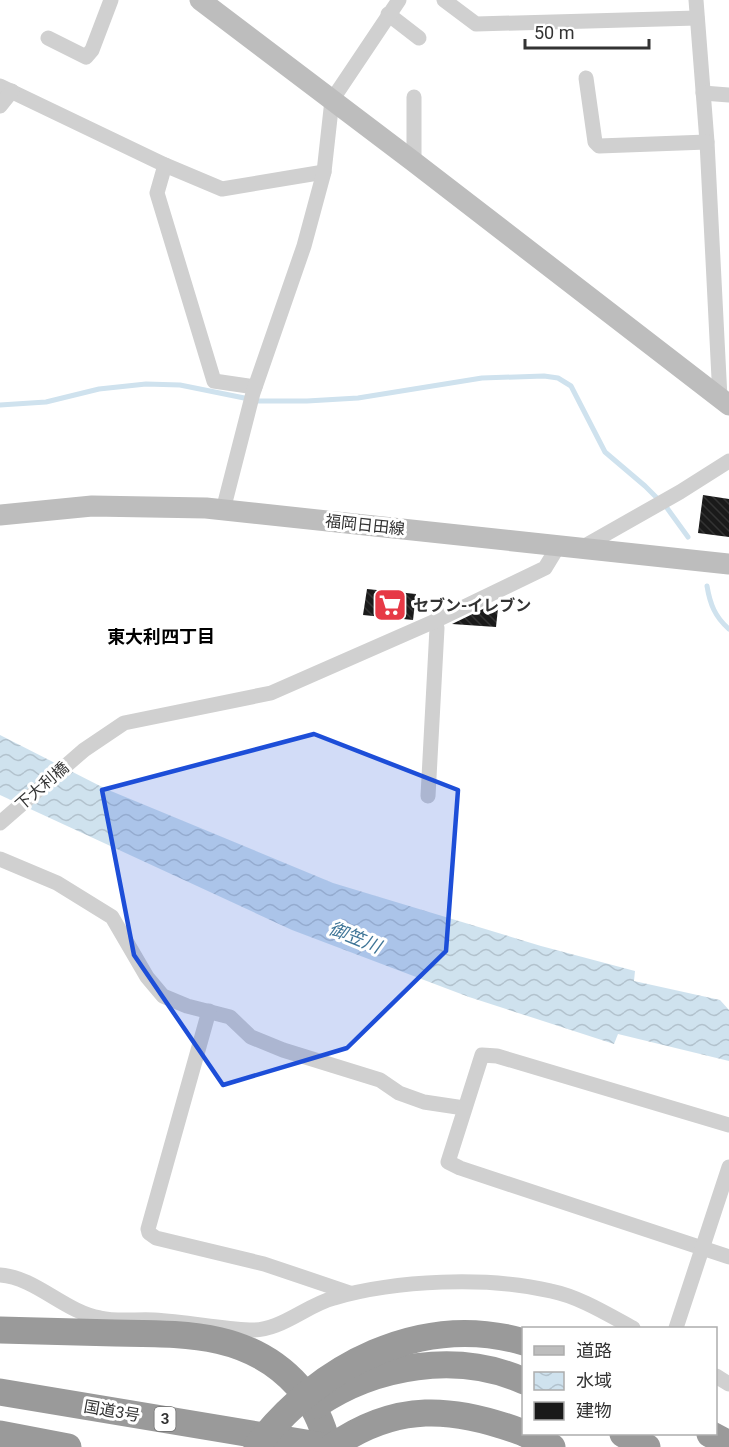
<svg xmlns="http://www.w3.org/2000/svg" width="729" height="1447" font-family="Roboto,'Noto Sans JP',sans-serif">
	<style>
		.water { fill: url(#water-waves) }
		.lines { fill: none; stroke-linecap: round; stroke-linejoin: round }
		.stream { stroke: #cfe2ee; stroke-width: 5 }
		.building { fill: url(#building-back-hatch) }
		.street { stroke: #d0d0d0; stroke-width: 15 }
		.secondary { stroke: #bdbdbd; stroke-width: 21 }
		.highway { stroke: #9a9a9a; stroke-width: 27 }
		.marked { fill: #1d4ed8; fill-opacity: 0.2; stroke: #1d4ed8; stroke-width: 4.5; stroke-linejoin: round }
		.labels { text-anchor: middle; dominant-baseline: central; stroke-width: 6; stroke-linejoin: round; paint-order: stroke }
		.shield { fill: #fff; stroke: #707070; stroke-width: 1.5 }
		.shield-label { font-size: 15px; font-weight: bold; fill: #333 }
		.street-label { font-size: 16px; fill: #333; stroke: #fff }
		.poi-label { font-size: 16px; font-weight: bold; fill: #333; stroke: #fff; text-anchor: start }
		.neighbourhood-label { font-size: 18px; font-weight: bold; fill: #000; stroke: #fff }
		.water-label { font-size: 18px; font-style: italic; fill: #3f7597; stroke: #fff }
	</style>
	<defs>
		<pattern id="water-waves" width="16" height="10" patternUnits="userSpaceOnUse" patternTransform="scale(1.5)"><rect width="16" height="10" fill="#cfe2ee"/><path d="M0 5q4-4 8 0t8 0" fill="none" stroke="#b2c2cd"/></pattern>
		<pattern id="building-back-hatch" width="6" height="6" patternUnits="userSpaceOnUse" patternTransform="scale(1.5)"><rect width="6" height="6" fill="#1a1a1a"/><path d="M-1 5l2 2M0 0l6 6M5-1l2 2" fill="none" stroke="#333"/></pattern>
	</defs>
	<rect width="100%" height="100%" fill="#fff"/>
	<polygon class="water" points="0,735 106,789 333,883 541,946 635,971 634,981 720,1000 729,1010 729,1061 618,1034 614,1044 469,997 292,930 0,795"/>
	<g class="lines">
		<g class="stream">
			<polyline points="0,405 46,402 99,389 146,384 180,385 259,401 307,401 358,398 482,378 544,376 558,378 571,386 605,452 645,486 667,508 688,537"/>
			<path d="M707,586C710,604 715,617 729,629"/>
		</g>
	</g>
	<g class="building">
		<polygon points="703,495 729,499 729,537 698,533"/>
		<polygon points="367,589 416,594 413,620 363,615"/>
		<polygon points="487,607 498,608 496,627 452,624"/>
	</g>
	<g class="lines">
		<g class="street">
			<polyline points="444,0 476,24 697,18"/>
			<polyline points="696,0 707,142 720,398"/>
			<polyline points="388,14 419,38"/>
			<polyline points="48,38 86,57 92,50 111,0"/>
			<polyline points="586,78 595,142 599,146 707,142"/>
			<polyline points="0,86 165,165 222,189 324,172"/>
			<polyline points="703,93 729,95"/>
			<polyline points="0,106 12,91"/>
			<polyline points="414,162 414,97"/>
			<polyline points="165,165 157,193 214,381 255,387"/>
			<polyline points="223,510 253,393 304,246 324,172 332,100 399,0"/>
			<polyline points="583,547 680,492 729,461"/>
			<polyline points="428,796 437,628 435,621"/>
			<polyline points="0,823 84,750 124,723 271,693 435,621 545,568 559,545"/>
			<polyline points="0,859 57,883 112,917 147,977 163,996 187,1006 230,1017 251,1037 283,1050 380,1080 399,1093 424,1102 464,1108"/>
			<polyline points="209,1011 148,1229 149,1233 156,1238 264,1264 350,1293"/>
			<polyline points="729,1125 497,1056 482,1055 448,1162 460,1168 729,1257"/>
			<path d="M0,1275C35,1277 65,1312 100,1318C117,1322 137,1319 154,1320C186,1322 218,1328 249,1330C280,1332 306,1305 334,1298C396,1280 487,1276 551,1291C580,1297 607,1314 633,1328"/>
			<polyline points="676,1328 729,1167"/>
			<polyline points="716,1376 729,1384"/>
		</g>
		<g class="secondary">
			<polyline points="200,0 414,162 729,405"/>
			<polyline points="0,515 92,506 206,508 729,564"/>
		</g>
		<g class="highway">
			<path d="M0,1330C38,1331 77,1332 115,1333C182,1334 249,1331 298,1386C313,1403 323,1424 328,1447"/>
			<polyline points="0,1392 330,1447"/>
			<path d="M316,1405C375,1365 457,1351 524,1381"/>
			<polyline points="0,1434 68,1447"/>
			<polyline points="526,1434 552,1447"/>
			<polyline points="623,1434 647,1447"/>
			<polyline points="710,1434 729,1444"/>
			<path d="M257,1446C318,1366 421,1312 524,1342"/>
			<path d="M332,1447C396,1402 453,1406 524,1433"/>
		</g>
	</g>
	<path class="marked" d="M314,734L458,790L446,951L347,1048L223,1085L134,955L102,790Z"/>
	<defs>
		<g id="supermarket-square" transform="scale(1.725)"><rect x="-9" y="-9" width="18" height="18" rx="4" fill="#e63946" stroke="#fff"/><path d="M-6-5.5h2.5l.6 2H6L4.5 2H-2.5L-4.4-4H-6ZM-1.5 3.2a1.3 1.3 0 1 0 .1 0ZM3 3.2a1.3 1.3 0 1 0 .1 0Z" fill="#fff"/></g>
	</defs>
	<g fill-rule="evenodd">
		<use href="#supermarket-square" x="390" y="605"/>
	</g>
	<g class="labels">
		<rect class="shield" x="154.5" y="1407" width="21" height="24" rx="4.5"/>
		<g class="shield-label">
			<text x="165" y="1419">3</text>
		</g>
		<g class="street-label">
			<text transform="translate(365 525) rotate(6)">福岡日田線</text>
			<text transform="translate(42 786) rotate(-41)">下大利橋</text>
			<text transform="translate(112 1411) rotate(10)">国道3号</text>
		</g>
		<g class="poi-label">
			<text x="413" y="605">セブン-イレブン</text>
		</g>
		<g class="neighbourhood-label">
			<text x="161" y="636">東大利四丁目</text>
		</g>
		<g class="water-label">
			<text transform="translate(355 937) rotate(22)">御笠川</text>
		</g>
	</g>
	<rect x="522" y="1327" width="195" height="108" fill="#ffffff" stroke="#adadad" stroke-width="1.5"/>
	<rect x="534" y="1346" width="30" height="9" fill="#bdbdbd" stroke="#adadad" stroke-width="1.5"/>
	<text x="576" y="1357" font-size="18" fill="#333333">道路</text>
	<rect x="534" y="1372" width="30" height="18" fill="url(#water-waves)" stroke="#adadad" stroke-width="1.5"/>
	<text x="576" y="1387" font-size="18" fill="#333333">水域</text>
	<rect x="534" y="1402" width="30" height="18" fill="#1a1a1a" stroke="#adadad" stroke-width="1.5"/>
	<text x="576" y="1417" font-size="18" fill="#333333">建物</text>
	<path d="M525 39v9h124v-9" fill="none" stroke="#333333" stroke-width="3"/>
	<text x="534" y="39" font-size="18" fill="#333333" stroke="#ffffff" stroke-width="4.5" paint-order="stroke">50 m</text>
</svg>
